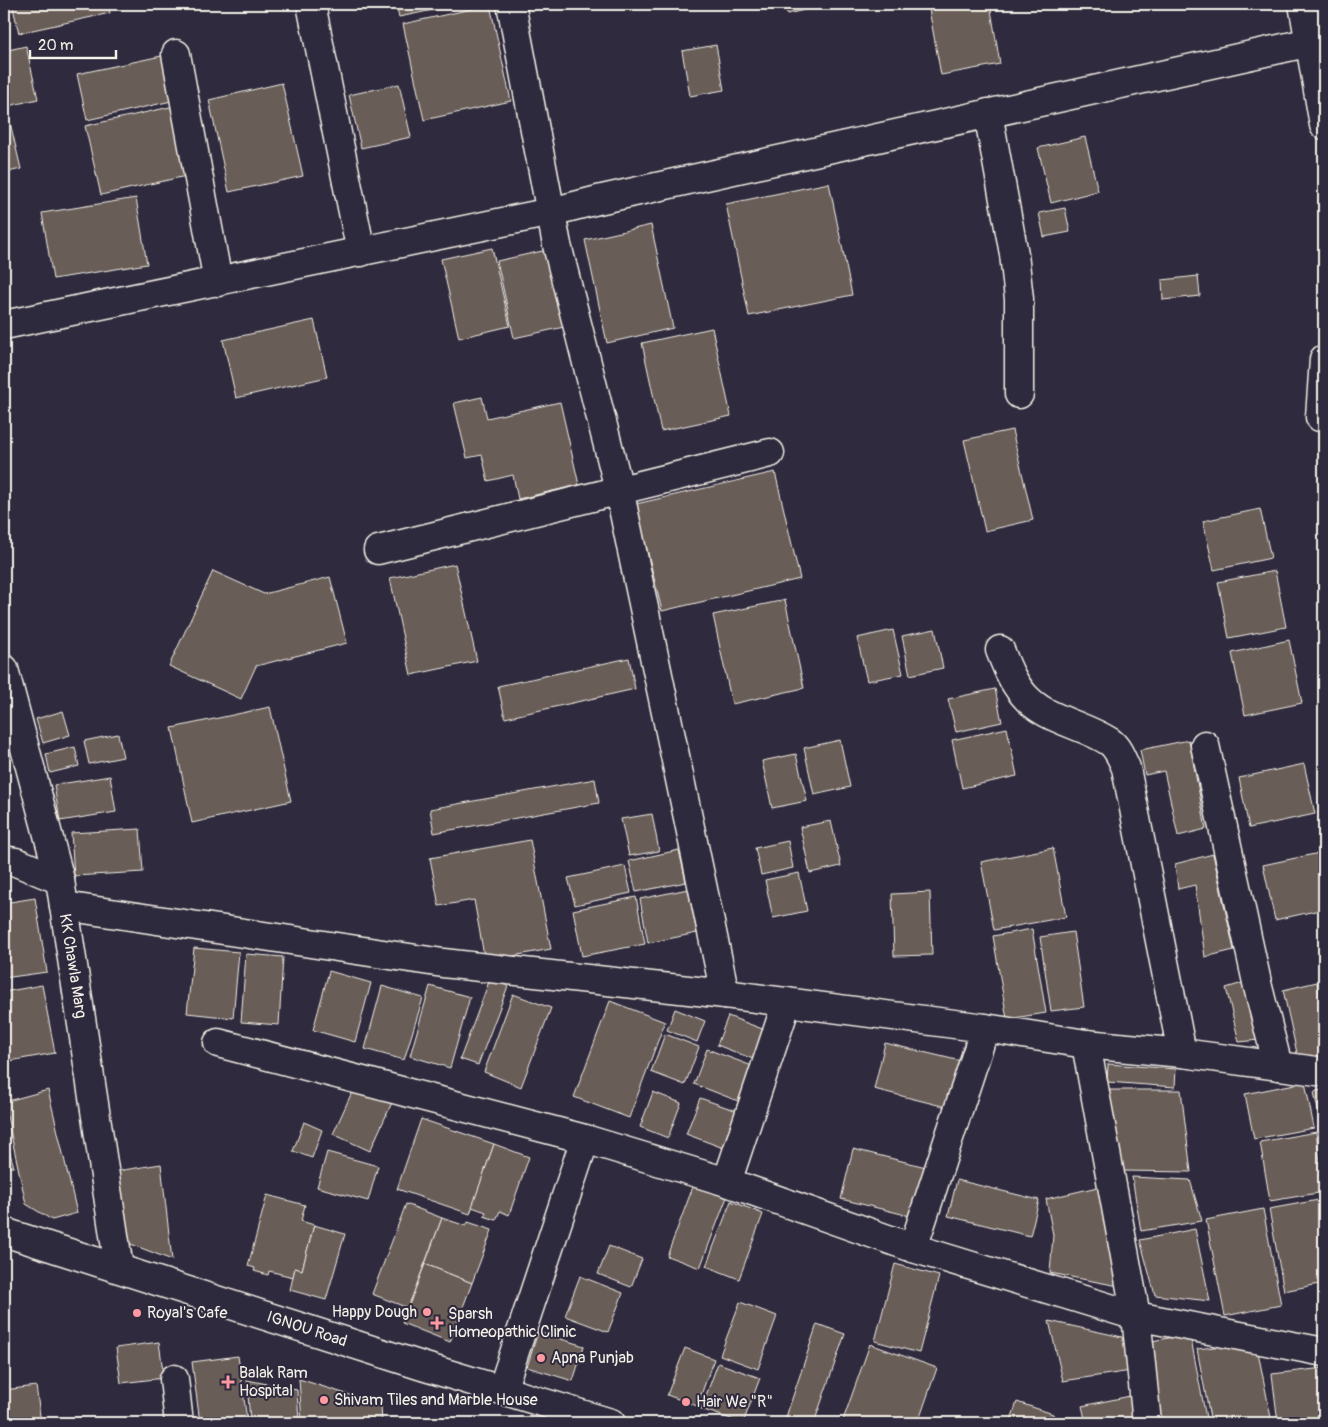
<svg xmlns="http://www.w3.org/2000/svg" width="1328" height="1427" font-family="Pangolin,sans-serif">
	<style>
		.building { fill: #695d58; stroke: #f4f1e8 }
		.lines { fill: none; stroke-linecap: round; stroke-linejoin: round }
		.minor-casing { stroke: #f4f1e8; stroke-width: 31 }
		.minor { stroke: #2f2a3d; stroke-width: 28 }
		.poi-dot { fill: #ff9aa2; stroke: #2f2a3d; stroke-width: 2 }
		.labels { text-anchor: middle; dominant-baseline: central; stroke-width: 4; stroke-linejoin: round; paint-order: stroke }
		.street-label { font-size: 16px; fill: #f4f1e8; stroke: #2f2a3d }
		.poi-label { font-size: 16px; fill: #f4f1e8; stroke: #2f2a3d; text-anchor: start }
	</style>
	<rect width="100%" height="100%" fill="#2f2a3d"/>
	<filter id="ink" filterUnits="userSpaceOnUse"><feTurbulence type="fractalNoise" baseFrequency=".02" numOctaves="2"/><feDisplacementMap in="SourceGraphic" scale="10" xChannelSelector="R" yChannelSelector="G"/><feConvolveMatrix kernelMatrix="1 2 1 2 8 2 1 2 1" color-interpolation-filters="sRGB"/></filter>
	<g filter="url(#ink)">
		<g class="building">
			<polygon points="12,4 108,4 110,13 19,33"/>
			<polygon points="396,4 462,4 399,17"/>
			<polygon points="785,4 826,4 826,5 787,14"/>
			<polygon points="928,4 990,4 1000,64 941,75"/>
			<polygon points="490,5 511,101 424,120 403,24"/>
			<polygon points="716,45 724,90 690,96 682,51"/>
			<polygon points="26,46 38,99 4,107 4,51"/>
			<polygon points="166,55 176,100 87,120 77,74"/>
			<polygon points="282,83 303,176 229,192 209,100"/>
			<polygon points="399,84 411,137 361,148 349,95"/>
			<polygon points="179,105 195,174 101,195 85,126"/>
			<polygon points="8,114 21,169 4,173 4,115"/>
			<polygon points="1085,137 1098,191 1051,203 1038,148"/>
			<polygon points="829,183 852,295 749,316 726,204"/>
			<polygon points="136,198 147,264 53,279 42,213"/>
			<polygon points="1065,208 1070,232 1044,237 1039,213"/>
			<polygon points="651,225 673,328 607,343 585,240"/>
			<polygon points="492,248 510,326 459,338 441,259"/>
			<polygon points="547,250 564,327 514,338 497,261"/>
			<polygon points="1198,276 1200,296 1163,300 1162,280"/>
			<polygon points="314,320 327,377 236,398 223,340"/>
			<polygon points="712,328 731,416 661,431 642,343"/>
			<polygon points="482,397 487,418 560,402 579,485 518,499 513,475 488,481 482,455 467,458 454,403"/>
			<polygon points="1012,430 1033,520 985,531 964,440"/>
			<polygon points="775,472 800,579 662,611 636,504"/>
			<polygon points="1260,509 1271,558 1214,570 1203,521"/>
			<polygon points="455,564 477,661 411,675 390,578"/>
			<polygon points="213,571 264,594 330,577 347,643 256,666 241,699 169,666"/>
			<polygon points="1275,571 1286,627 1229,638 1218,582"/>
			<polygon points="785,600 804,688 732,704 713,615"/>
			<polygon points="935,629 943,668 910,675 902,636"/>
			<polygon points="893,630 903,674 867,681 857,638"/>
			<polygon points="1289,640 1302,703 1245,715 1232,653"/>
			<polygon points="629,658 635,689 505,718 498,686"/>
			<polygon points="995,689 1002,722 956,732 948,699"/>
			<polygon points="270,707 291,801 192,823 172,728"/>
			<polygon points="63,711 70,735 43,743 36,719"/>
			<polygon points="1007,728 1017,776 962,788 952,740"/>
			<polygon points="118,734 123,757 89,764 84,741"/>
			<polygon points="840,740 850,787 814,795 804,748"/>
			<polygon points="1189,740 1206,829 1178,836 1164,771 1145,775 1140,750"/>
			<polygon points="75,747 79,766 50,773 46,754"/>
			<polygon points="796,754 807,801 772,808 762,761"/>
			<polygon points="1304,764 1315,814 1249,828 1239,778"/>
			<polygon points="110,776 116,812 60,821 54,785"/>
			<polygon points="595,779 599,803 434,833 430,809"/>
			<polygon points="652,814 659,851 629,856 621,819"/>
			<polygon points="831,821 841,866 810,873 800,827"/>
			<polygon points="140,829 143,872 74,876 71,833"/>
			<polygon points="530,840 551,949 485,961 474,900 439,906 430,858"/>
			<polygon points="788,841 793,868 761,875 755,848"/>
			<polygon points="1053,848 1066,917 994,930 981,862"/>
			<polygon points="679,850 686,882 636,892 629,861"/>
			<polygon points="1324,852 1324,909 1275,920 1263,865"/>
			<polygon points="1213,854 1234,950 1205,957 1195,885 1178,889 1175,864"/>
			<polygon points="625,866 631,893 575,905 568,878"/>
			<polygon points="799,873 807,911 773,918 765,880"/>
			<polygon points="688,889 697,933 648,943 640,899"/>
			<polygon points="930,892 932,955 894,956 892,894"/>
			<polygon points="636,897 645,944 582,956 573,910"/>
			<polygon points="35,898 47,972 4,978 4,903"/>
			<polygon points="1032,929 1046,1013 1007,1019 993,936"/>
			<polygon points="1073,932 1084,1007 1051,1011 1040,937"/>
			<polygon points="194,948 239,952 233,1018 187,1013"/>
			<polygon points="246,954 283,957 279,1025 241,1022"/>
			<polygon points="329,971 371,983 355,1042 313,1030"/>
			<polygon points="490,979 508,986 478,1065 460,1059"/>
			<polygon points="1246,982 1259,1040 1239,1042 1226,988"/>
			<polygon points="1317,982 1324,1017 1324,1057 1299,1062 1283,990"/>
			<polygon points="42,985 55,1053 4,1062 4,992"/>
			<polygon points="382,986 423,998 404,1060 365,1049"/>
			<polygon points="430,986 470,997 450,1068 410,1056"/>
			<polygon points="513,994 551,1008 521,1087 484,1072"/>
			<polygon points="610,1001 665,1022 629,1118 574,1097"/>
			<polygon points="675,1009 705,1021 697,1042 667,1030"/>
			<polygon points="728,1016 765,1030 753,1059 717,1045"/>
			<polygon points="665,1034 699,1047 685,1085 651,1072"/>
			<polygon points="885,1043 969,1063 958,1110 874,1089"/>
			<polygon points="707,1049 752,1066 738,1101 694,1084"/>
			<polygon points="1108,1064 1176,1069 1175,1087 1107,1082"/>
			<polygon points="357,1081 394,1098 370,1151 333,1134"/>
			<polygon points="1305,1082 1314,1128 1254,1139 1245,1094"/>
			<polygon points="1324,1089 1324,1137 1314,1092"/>
			<polygon points="48,1090 77,1213 52,1220 26,1204 4,1102"/>
			<polygon points="1107,1090 1181,1090 1191,1172 1121,1171"/>
			<polygon points="653,1092 681,1103 668,1138 640,1127"/>
			<polygon points="700,1098 740,1112 726,1149 686,1134"/>
			<polygon points="421,1119 494,1144 470,1214 397,1189"/>
			<polygon points="304,1122 322,1130 312,1158 293,1151"/>
			<polygon points="1316,1132 1324,1192 1270,1201 1260,1142"/>
			<polygon points="4,1133 14,1167 4,1167"/>
			<polygon points="494,1144 529,1157 509,1215 500,1211 496,1220 484,1216 486,1212 472,1207"/>
			<polygon points="853,1149 926,1167 914,1217 841,1199"/>
			<polygon points="327,1152 378,1166 368,1201 317,1187"/>
			<polygon points="161,1164 172,1260 123,1241 111,1172"/>
			<polygon points="1132,1177 1190,1180 1202,1221 1141,1231"/>
			<polygon points="957,1180 1039,1200 1030,1236 948,1216"/>
			<polygon points="694,1184 727,1197 700,1268 667,1256"/>
			<polygon points="1106,1185 1124,1287 1050,1273 1053,1235 1046,1199"/>
			<polygon points="267,1195 305,1205 301,1221 314,1225 302,1270 295,1268 293,1277 269,1271 268,1275 254,1271 255,1268 248,1266"/>
			<polygon points="1324,1199 1324,1283 1284,1291 1269,1209"/>
			<polygon points="731,1201 763,1214 739,1279 706,1266"/>
			<polygon points="406,1204 442,1218 408,1308 372,1294"/>
			<polygon points="1263,1209 1281,1305 1225,1316 1206,1220"/>
			<polygon points="442,1218 466,1226 468,1222 492,1230 472,1283 425,1264"/>
			<polygon points="314,1225 345,1234 326,1300 290,1290 295,1268 302,1270"/>
			<polygon points="1195,1229 1210,1301 1155,1295 1140,1240"/>
			<polygon points="609,1246 642,1259 631,1287 598,1274"/>
			<polygon points="425,1264 472,1283 450,1342 402,1323"/>
			<polygon points="895,1264 939,1276 919,1353 875,1341"/>
			<polygon points="580,1276 623,1293 608,1332 565,1316"/>
			<polygon points="740,1302 777,1316 758,1369 720,1355"/>
			<polygon points="1049,1321 1122,1337 1131,1371 1063,1381"/>
			<polygon points="817,1324 845,1334 814,1423 784,1423"/>
			<polygon points="538,1332 584,1346 573,1381 527,1367"/>
			<polygon points="1190,1334 1207,1423 1161,1423 1146,1342"/>
			<polygon points="159,1342 164,1378 121,1383 116,1348"/>
			<polygon points="1256,1342 1272,1423 1211,1423 1197,1349"/>
			<polygon points="870,1344 937,1368 918,1423 842,1423"/>
			<polygon points="685,1348 714,1359 697,1406 667,1395"/>
			<polygon points="238,1356 247,1420 200,1423 192,1362"/>
			<polygon points="718,1363 760,1378 743,1423 701,1409"/>
			<polygon points="1324,1368 1324,1423 1278,1423 1272,1374"/>
			<polygon points="299,1379 381,1405 382,1423 302,1423"/>
			<polygon points="247,1380 297,1390 299,1423 250,1423"/>
			<polygon points="36,1386 41,1423 4,1423 4,1390"/>
			<polygon points="1135,1395 1141,1423 1086,1423 1082,1406"/>
			<polygon points="1017,1402 1053,1414 1055,1423 1010,1423"/>
		</g>
		<g class="lines">
			<g class="minor-casing">
				<g id="minor">
					<polyline points="311,4 361,252"/>
					<polyline points="511,4 557,245 619,489 725,994"/>
					<polyline points="1303,4 1324,125"/>
					<polyline points="176,54 218,282"/>
					<polyline points="988,113 1014,254 1019,299 1019,394"/>
					<polyline points="4,325 551,212 598,200 1324,39"/>
					<polyline points="1320,417 1324,359"/>
					<polyline points="378,550 770,453"/>
					<path d="M1000,650C1006,665 1012,681 1023,694C1044,720 1083,724 1110,742C1118,748 1122,759 1126,768L1182,1053"/>
					<polyline points="4,669 60,880 119,1268"/>
					<polyline points="1205,745 1258,987 1278,1066"/>
					<polyline points="4,860 16,862 60,880"/>
					<polyline points="64,906 443,963 725,994 985,1028 1086,1044 1182,1053 1324,1072"/>
					<polyline points="218,1043 585,1139 727,1182 913,1248 1136,1316 1324,1352"/>
					<polyline points="1086,1044 1136,1316 1147,1423"/>
					<polyline points="727,1182 787,1002"/>
					<polyline points="4,1232 422,1366 611,1423"/>
					<polyline points="913,1248 985,1028"/>
					<polyline points="174,1379 179,1423"/>
					<polyline points="502,1390 585,1139"/>
				</g>
			</g>
			<use href="#minor" class="minor"/>
		</g>
	</g>
	<g class="poi-dot">
		<circle cx="427" cy="1312" r="5"/>
		<circle cx="137" cy="1313" r="5"/>
		<path d="M434.5 1315.5h5v5h5v5h-5v5h-5v-5h-5v-5h5z"/>
		<circle cx="541" cy="1358" r="5"/>
		<path d="M225.5 1374.5h5v5h5v5h-5v5h-5v-5h-5v-5h5z"/>
		<circle cx="324" cy="1400" r="5"/>
		<circle cx="686" cy="1402" r="5"/>
	</g>
	<g class="labels">
		<g class="street-label">
			<text transform="translate(73 966) rotate(81)">KK Chawla Marg</text>
			<text transform="translate(307 1329) rotate(18)">IGNOU Road</text>
		</g>
		<g class="poi-label">
			<text x="417" y="1312" text-anchor="end">Happy Dough</text>
			<text x="147" y="1313">Royal's Cafe</text>
			<text x="448" y="1314">Sparsh<tspan x="448" dy="18">Homeopathic Clinic</tspan></text>
			<text x="551" y="1358">Apna Punjab</text>
			<text x="239" y="1373">Balak Ram<tspan x="239" dy="18">Hospital</tspan></text>
			<text x="334" y="1400">Shivam Tiles and Marble House</text>
			<text x="696" y="1402">Hair We "R"</text>
		</g>
	</g>
	<rect width="1328" height="1427" fill="none" stroke="#2f2a3d" stroke-width="20"/>
	<rect x="10" y="10" width="1308" height="1407" fill="none" stroke="#f4f1e8" stroke-width="2" filter="url(#ink)"/>
	<path d="M30 50v8h86v-8" fill="none" stroke="#f4f1e8" stroke-width="2.5"/>
	<text x="38" y="50" font-size="15" fill="#f4f1e8" stroke="#2f2a3d" stroke-width="4" paint-order="stroke">20 m</text>
</svg>
